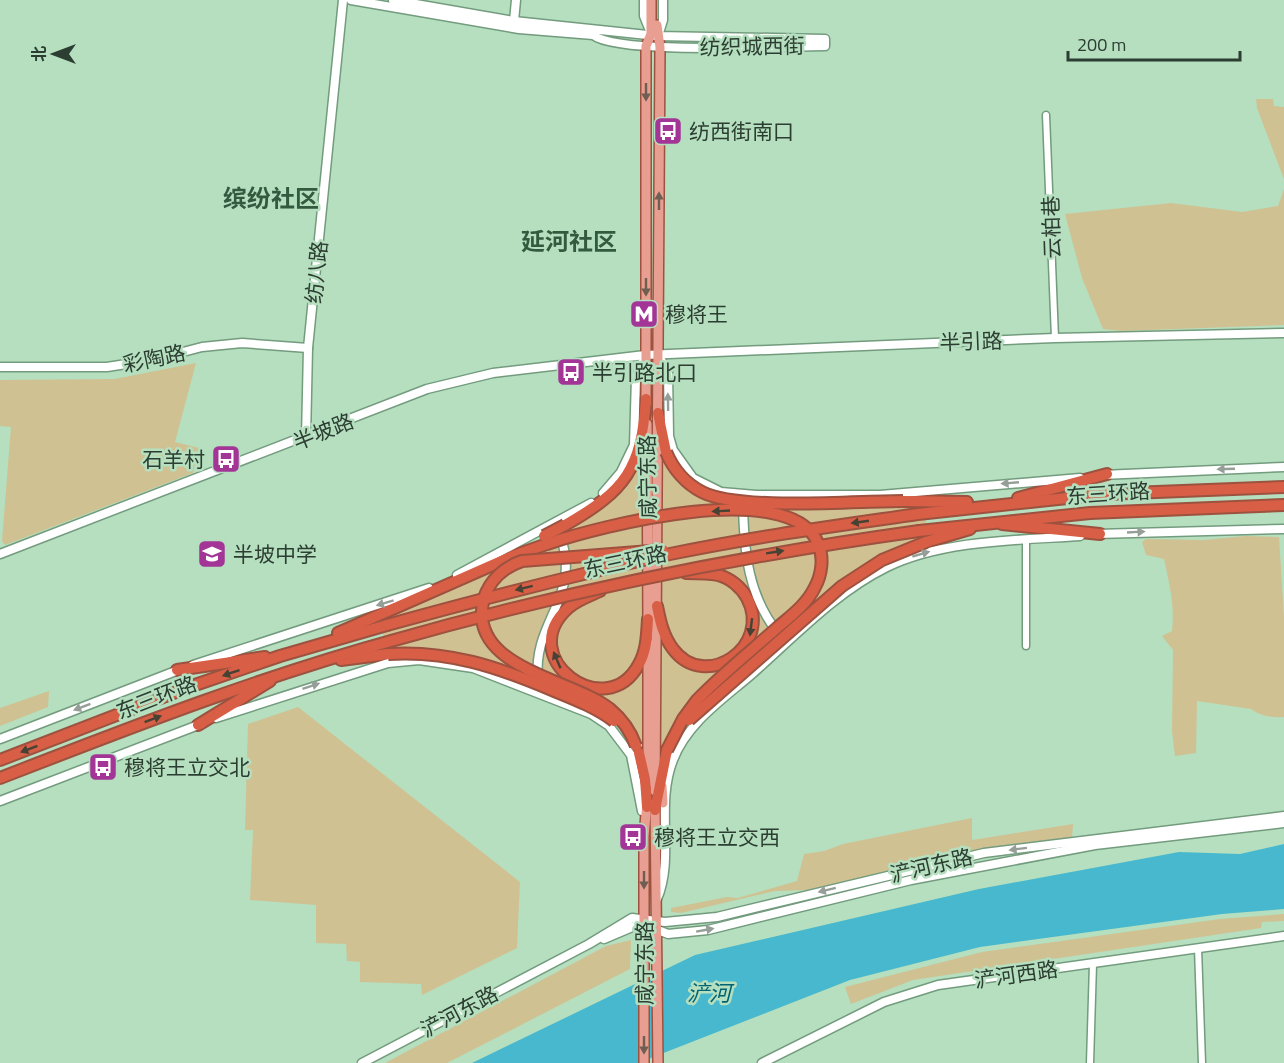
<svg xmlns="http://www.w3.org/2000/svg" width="1284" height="1063" font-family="'Titillium Web','Noto Sans SC',sans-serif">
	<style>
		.green { fill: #d0c192 }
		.water { fill: #47b8ce }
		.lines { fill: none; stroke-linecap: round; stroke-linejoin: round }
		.street-casing { stroke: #739b7e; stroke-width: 9 }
		.secondary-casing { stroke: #739b7e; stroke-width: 11 }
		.primary-casing { stroke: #9c523f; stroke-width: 12 }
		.highway-casing { stroke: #9c523f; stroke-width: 14 }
		.street { stroke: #fff; stroke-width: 6 }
		.secondary { stroke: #fff; stroke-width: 8 }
		.primary { stroke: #e89e90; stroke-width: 9 }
		.highway { stroke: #d85e46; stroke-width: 10 }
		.highway-bridge-casing { stroke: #9c523f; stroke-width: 14; stroke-linecap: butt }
		.highway-bridge { stroke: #d85e46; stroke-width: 10 }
		.oneway { fill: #6e5f52 }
		.oneway2 { fill: #969e98 }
		.oneway3 { fill: #464234 }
		.labels { text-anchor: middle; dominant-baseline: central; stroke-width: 5; stroke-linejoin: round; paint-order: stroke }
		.street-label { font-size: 21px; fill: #2c3d31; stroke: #b5dfbf }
		.poi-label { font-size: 21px; fill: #2c3d31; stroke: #b5dfbf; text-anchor: start }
		.water-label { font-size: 22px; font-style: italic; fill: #006372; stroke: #b5dfbf }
		.quarter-label { font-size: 24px; font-weight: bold; fill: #33593f; stroke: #b5dfbf }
	</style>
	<rect width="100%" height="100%" fill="#b5dfbf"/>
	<g class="green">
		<polygon points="1256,99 1273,99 1274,106 1284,107 1284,179 1257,108"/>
		<polygon points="1284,189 1284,325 1121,331 1103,329 1082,278 1065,214 1171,203 1242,212 1278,206"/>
		<polygon points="196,363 175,442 199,448 193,473 5,545 2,541 11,427 0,426 0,380 115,379"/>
		<path d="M663,451L694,491L925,504L927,539L837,585L725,682L719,676L679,717L660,754L645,753C641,743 637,731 630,724C621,715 605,710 594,704C521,663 470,651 387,648L379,620L455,588L587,515L642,452Z"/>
		<path d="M1245,536L1279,537L1284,617V717C1273,718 1260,716 1251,709L1197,701L1196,753L1175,756L1172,731L1173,650L1162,636L1172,631C1175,605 1169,582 1164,559L1146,555L1142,542L1146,539L1204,540Z"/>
		<polygon points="49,691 48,707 0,726 0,708"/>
		<polygon points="298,707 520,882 517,948 422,995 421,984 360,982 360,962 347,961 346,944 316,943 316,905 250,900 253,830 245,830 248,724"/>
		<polygon points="972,818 972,840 1073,824 1072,838 988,850 811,890 775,891 681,913 671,912 671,908 727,897 738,898 797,881 804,854 824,851 843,844"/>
		<polygon points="1284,914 1284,921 1262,922 1261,928 913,980 851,1004 845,987 982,952 1220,919"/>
		<polygon points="631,940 630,969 447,1063 385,1063 606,946"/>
	</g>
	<polygon class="water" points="1284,844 1284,909 1222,914 980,947 850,980 638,1063 472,1063 695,955 979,889 1179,852 1240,854"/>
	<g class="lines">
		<g class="street-casing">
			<g id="street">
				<polyline points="1046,115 1055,338"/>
				<polyline points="1026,540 1026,646"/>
				<polyline points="1198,948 1202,1063"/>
				<polyline points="1090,1063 1093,964"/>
			</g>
		</g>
		<g class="secondary-casing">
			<g id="secondary">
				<path d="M351,0L519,29L593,35C618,55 784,46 825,46V39L657,36L514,21L393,0"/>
				<polyline points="644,0 644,16 650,31"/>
				<polyline points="514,21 516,0"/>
				<polyline points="659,33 663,20 663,0"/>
				<polyline points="658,355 668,371 669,436 673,450 693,478 721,492 756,495 880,495 1080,478"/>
				<polyline points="0,367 107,367 152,360 202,347 242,343 308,348"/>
				<polyline points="306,438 308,348 343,0"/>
				<polyline points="1102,475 1284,467"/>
				<polyline points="603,493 621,472 634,445 636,377 645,356"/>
				<path d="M743,505C744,551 748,597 779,634"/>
				<polyline points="1096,534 1284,529"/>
				<polyline points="0,554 427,389 493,373 645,355 1055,338 1284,333"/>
				<polyline points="457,575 591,503"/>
				<polyline points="193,665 429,588"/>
				<path d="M538,678C532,618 589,593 555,524"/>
				<polyline points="216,718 388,663 419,660 473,668 591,714 609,726 631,755 642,811"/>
				<polyline points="0,739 181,669"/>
				<polyline points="0,801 201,724"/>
				<path d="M657,899C675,858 655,805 673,760C687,723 723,699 752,674C794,637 836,592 887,567C942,540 1020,540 1080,536"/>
				<polyline points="604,939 637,925 648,926 668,934 708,930 911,880 1095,845 1284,823"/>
				<polyline points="362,1063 589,944 632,918 665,922 717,917 984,853 1284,816"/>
				<polyline points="762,1063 884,1002 938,985 1284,936"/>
			</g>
		</g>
		<g class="primary-casing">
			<g id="primary">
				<polyline points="646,404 646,46 651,34 651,0"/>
				<polyline points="647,424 648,626"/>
				<polyline points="648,782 648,643"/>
				<polyline points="662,786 663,803"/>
				<polyline points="655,791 660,47 657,25"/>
				<polyline points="655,804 658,1063"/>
				<polyline points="644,1063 644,837 647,802"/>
			</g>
		</g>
		<g class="highway-casing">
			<g id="highway">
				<polyline points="658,413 666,452"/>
				<polyline points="1018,498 1107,474"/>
				<polyline points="903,501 967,502"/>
				<polyline points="918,514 1105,494 1284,487"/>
				<polyline points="1002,524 1100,534"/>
				<path d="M565,525C626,490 641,469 646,399"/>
				<polyline points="919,531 1090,513 1284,505"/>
				<polyline points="926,542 970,529"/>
				<path d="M600,591C589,596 577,600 568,608C513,657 606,726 639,664C647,650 647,634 648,619"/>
				<path d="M657,606C660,621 663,636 673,649C705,692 773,647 747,598C741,587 730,578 718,575C708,573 697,573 686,573"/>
				<polyline points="338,633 513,556 547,544"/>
				<polyline points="341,660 388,654"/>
				<polyline points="177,670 265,657"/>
				<polyline points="198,725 270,681"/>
				<polyline points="639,753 645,779 647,807"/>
				<polyline points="0,760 189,687 280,656 387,625"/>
				<path d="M0,778C129,728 257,678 391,641"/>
				<polyline points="655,810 667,750"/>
			</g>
		</g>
		<use href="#street" class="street"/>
		<use href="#secondary" class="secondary"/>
		<use href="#primary" class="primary"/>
		<use href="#highway" class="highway"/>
		<g class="highway-bridge-casing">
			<g id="highway-bridge">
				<path d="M666,452C673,469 686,484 702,492C739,511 856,501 903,501"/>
				<polyline points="544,536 565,525"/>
				<path d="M547,544C600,526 789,477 818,543C824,557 822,574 815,587C807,604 792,615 778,627C751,651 722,674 697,700L683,719L667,750"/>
				<path d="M387,625C481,599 575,575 670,554C752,537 835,526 918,514"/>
				<path d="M391,641C566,591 739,556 919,531"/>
				<path d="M388,654C448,650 498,667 552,690C574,699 595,707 614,721"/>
				<polyline points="689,720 842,586 882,560 926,542"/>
				<path d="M636,746C631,732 622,719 610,709C571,678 465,668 484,598C490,580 504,567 522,561L663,550"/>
			</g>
		</g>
		<use href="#highway-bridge" class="highway-bridge"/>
	</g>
	<defs><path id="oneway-solid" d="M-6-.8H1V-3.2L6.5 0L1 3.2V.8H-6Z" transform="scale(1.5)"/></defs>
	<g class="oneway">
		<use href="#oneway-solid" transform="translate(646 92) rotate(90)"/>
		<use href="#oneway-solid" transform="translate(659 201) rotate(-90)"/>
		<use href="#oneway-solid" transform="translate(646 287) rotate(90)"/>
		<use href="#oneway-solid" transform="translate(644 880) rotate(90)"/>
		<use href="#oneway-solid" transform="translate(644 1045) rotate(90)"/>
	</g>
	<g class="oneway2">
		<use href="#oneway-solid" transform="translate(668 402) rotate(-91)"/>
		<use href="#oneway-solid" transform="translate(1226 469) rotate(178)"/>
		<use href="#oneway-solid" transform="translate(1010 483) rotate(175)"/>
		<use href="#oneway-solid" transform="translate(1136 532) rotate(-3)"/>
		<use href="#oneway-solid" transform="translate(921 554) rotate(-16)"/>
		<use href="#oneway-solid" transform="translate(385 603) rotate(163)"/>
		<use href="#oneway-solid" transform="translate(311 686) rotate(-18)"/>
		<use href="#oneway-solid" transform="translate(82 707) rotate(159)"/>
		<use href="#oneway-solid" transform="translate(1018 849) rotate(173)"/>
		<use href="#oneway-solid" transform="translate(827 890) rotate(166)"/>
		<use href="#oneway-solid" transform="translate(705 930) rotate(-10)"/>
	</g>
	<g class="oneway3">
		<use href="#oneway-solid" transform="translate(721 511) rotate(177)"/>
		<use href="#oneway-solid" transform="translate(860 522) rotate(172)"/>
		<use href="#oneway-solid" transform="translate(775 552) rotate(-9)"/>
		<use href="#oneway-solid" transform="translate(524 588) rotate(166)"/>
		<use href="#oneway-solid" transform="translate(751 627) rotate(97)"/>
		<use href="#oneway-solid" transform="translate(557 660) rotate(-113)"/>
		<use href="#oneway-solid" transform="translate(231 673) rotate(161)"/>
		<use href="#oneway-solid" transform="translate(153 719) rotate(-21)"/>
		<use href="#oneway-solid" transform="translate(29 749) rotate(159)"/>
	</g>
	<defs>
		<g id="bus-square" transform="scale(1.5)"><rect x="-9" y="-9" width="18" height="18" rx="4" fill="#a23595" stroke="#b5dfbf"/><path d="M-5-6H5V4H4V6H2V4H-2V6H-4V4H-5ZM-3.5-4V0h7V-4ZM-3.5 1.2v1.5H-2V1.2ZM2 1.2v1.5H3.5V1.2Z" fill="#fff"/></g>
		<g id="metro-square" transform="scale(1.5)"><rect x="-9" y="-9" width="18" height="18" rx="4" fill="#a23595" stroke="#b5dfbf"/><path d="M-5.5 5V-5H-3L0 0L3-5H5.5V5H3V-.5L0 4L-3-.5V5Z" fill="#fff"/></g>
		<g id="school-square" transform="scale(1.5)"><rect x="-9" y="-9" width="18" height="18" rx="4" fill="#a23595" stroke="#b5dfbf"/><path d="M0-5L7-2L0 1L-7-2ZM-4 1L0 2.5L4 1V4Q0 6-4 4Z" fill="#fff"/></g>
	</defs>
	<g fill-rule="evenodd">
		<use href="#bus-square" x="668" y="131"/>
		<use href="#metro-square" x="644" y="314"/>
		<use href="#bus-square" x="571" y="372"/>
		<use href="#bus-square" x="226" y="459"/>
		<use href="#school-square" x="212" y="554"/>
		<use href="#bus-square" x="103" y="767"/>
		<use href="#bus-square" x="633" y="837"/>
	</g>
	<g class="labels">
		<g class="street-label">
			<text transform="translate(752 46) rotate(-1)">纺织城西街</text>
			<text transform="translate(1051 227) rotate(-92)">云柏巷</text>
			<text transform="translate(316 272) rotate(-84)">纺八路</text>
			<text transform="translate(971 341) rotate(-2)">半引路</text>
			<text transform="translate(154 358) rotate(-12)">彩陶路</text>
			<text transform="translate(323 431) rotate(-22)">半坡路</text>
			<text transform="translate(647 477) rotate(-91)">咸宁东路</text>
			<text transform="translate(1108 493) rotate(-4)">东三环路</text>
			<text transform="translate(625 561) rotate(-12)">东三环路</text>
			<text transform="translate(156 697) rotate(-21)">东三环路</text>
			<text transform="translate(931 865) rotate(-13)">浐河东路</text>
			<text transform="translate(644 963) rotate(-90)">咸宁东路</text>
			<text transform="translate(1016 974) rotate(-8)">浐河西路</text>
			<text transform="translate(459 1011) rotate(-28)">浐河东路</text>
		</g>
		<g class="poi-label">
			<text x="689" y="131">纺西街南口</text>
			<text x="665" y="314">穆将王</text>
			<text x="592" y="372">半引路北口</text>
			<text x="205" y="459" text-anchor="end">石羊村</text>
			<text x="233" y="554">半坡中学</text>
			<text x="124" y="767">穆将王立交北</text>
			<text x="654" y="837">穆将王立交西</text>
		</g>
		<g class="water-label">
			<text x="709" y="993">浐河</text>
		</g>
		<g class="quarter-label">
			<text x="271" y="198">缤纷社区</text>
			<text x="569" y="241">延河社区</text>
		</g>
	</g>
	<g transform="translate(54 54) rotate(270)" stroke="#b5dfbf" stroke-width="4.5" paint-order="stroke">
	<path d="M0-4.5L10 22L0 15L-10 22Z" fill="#2c3d31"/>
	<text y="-9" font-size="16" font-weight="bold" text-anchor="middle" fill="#2c3d31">北</text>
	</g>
	<path d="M1068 51v9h172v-9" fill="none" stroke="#2c3d31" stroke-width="3"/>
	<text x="1077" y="51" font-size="18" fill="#2c3d31" stroke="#b5dfbf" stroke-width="4.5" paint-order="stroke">200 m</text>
</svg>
